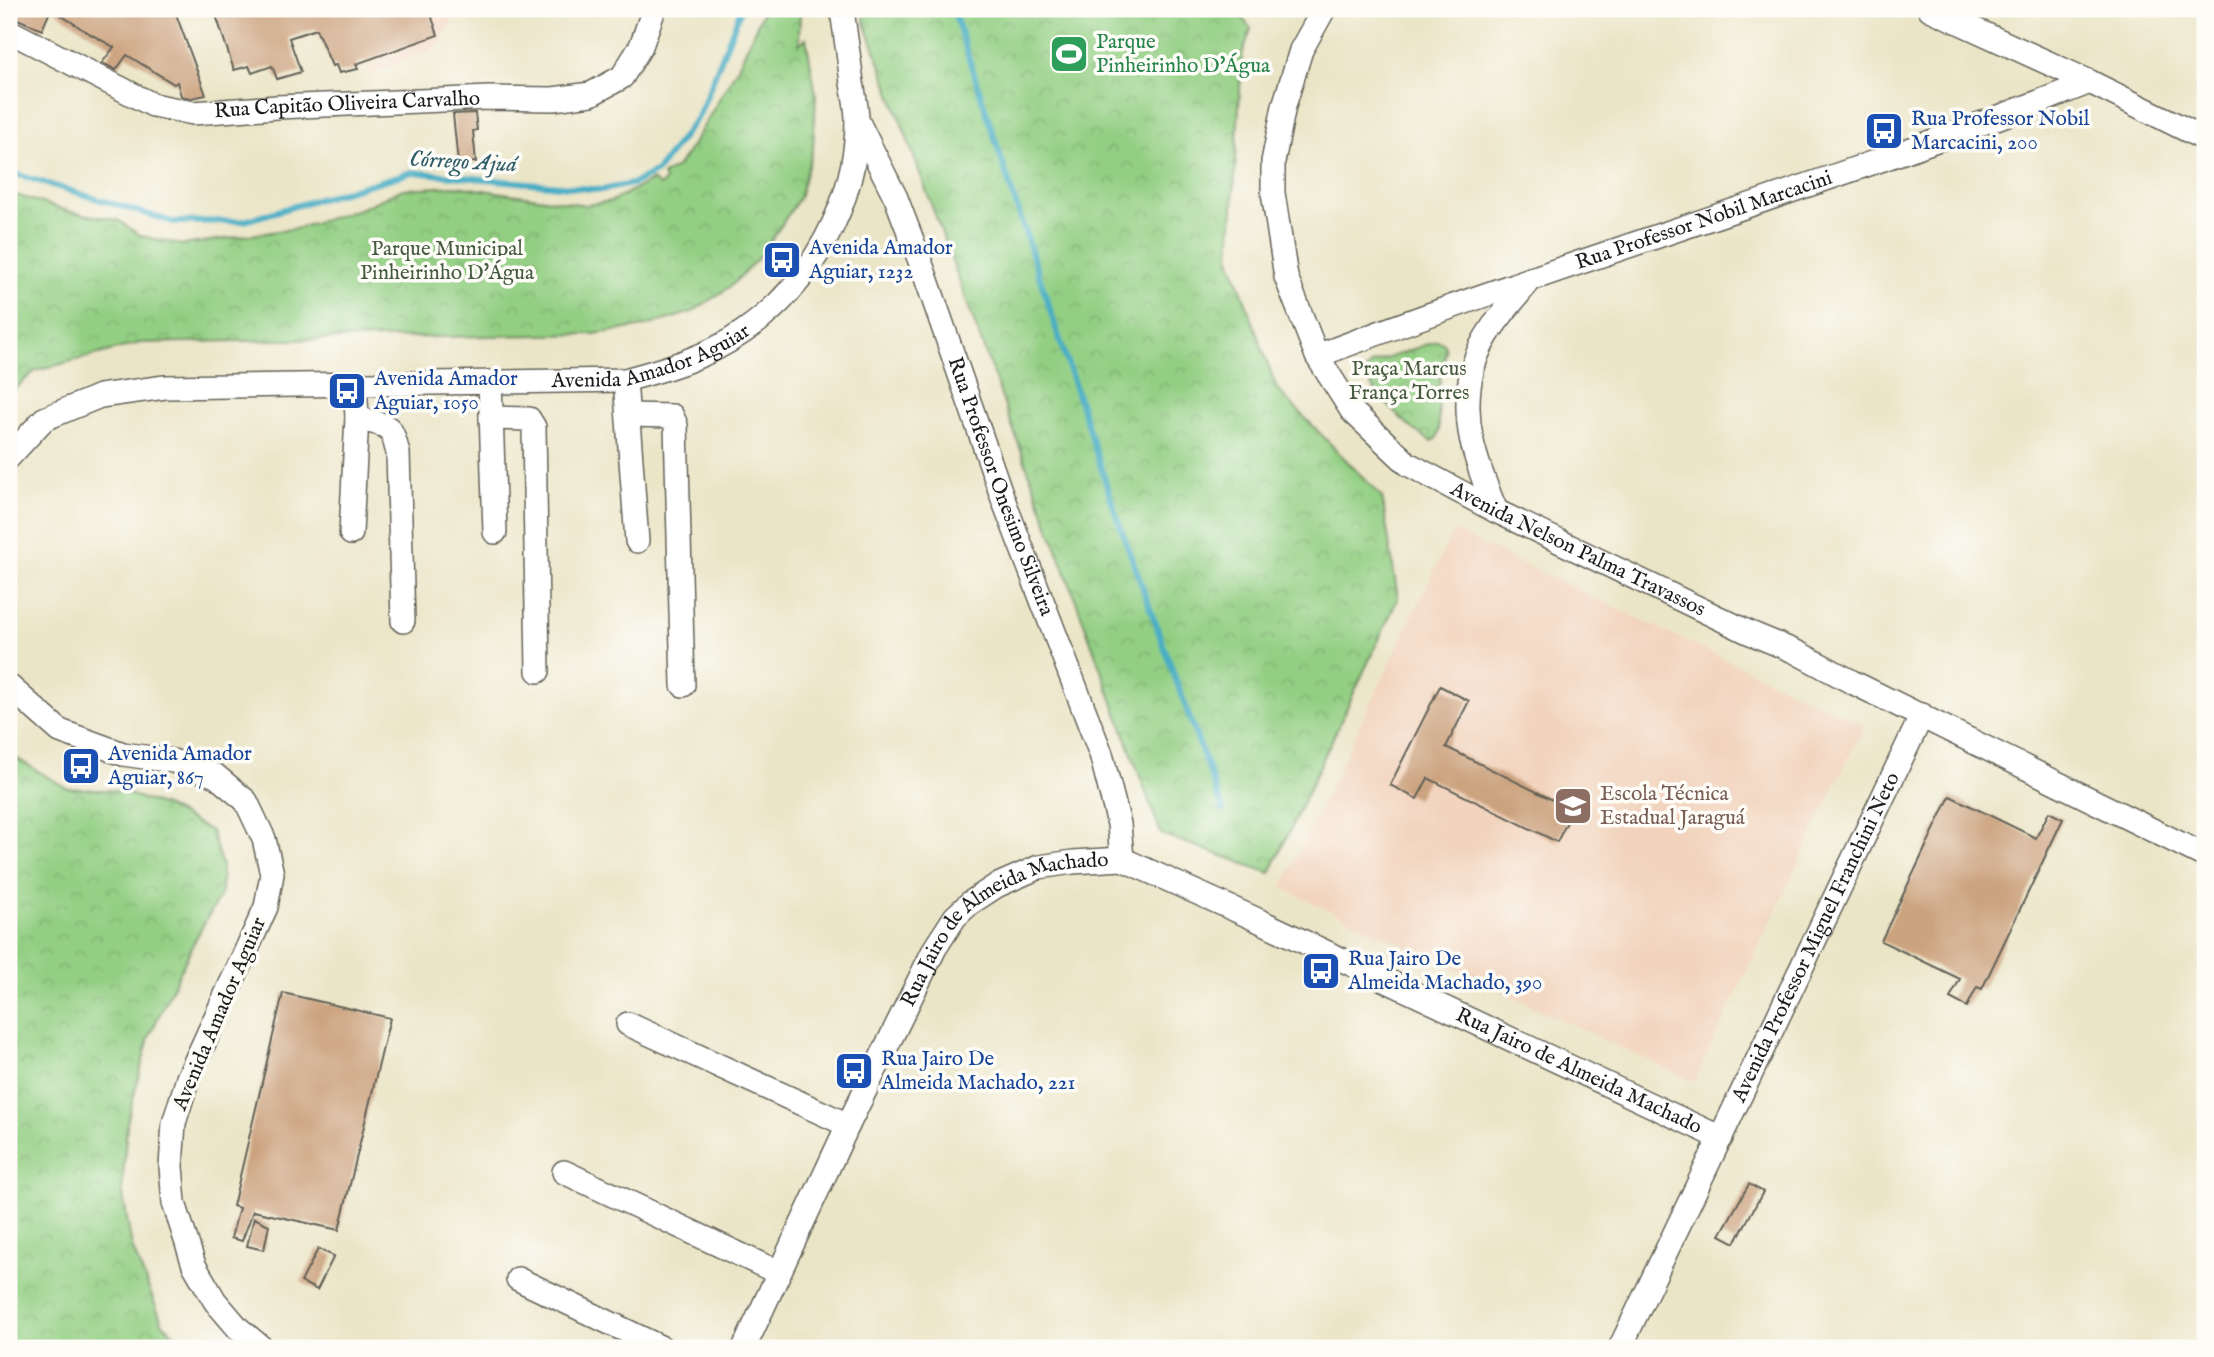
<svg xmlns="http://www.w3.org/2000/svg" width="2214" height="1357" font-family="'IM FELL English',serif">
	<style>
		.built { fill: #f2d4be }
		.park { fill: url(#park-crowns); stroke: #587650; stroke-width: 2 }
		.lines { fill: none; stroke-linecap: round; stroke-linejoin: round }
		.stream { stroke: #46adc5; stroke-width: 6 }
		.building { fill: #cca37f }
		.minor-casing { stroke: #646258; stroke-width: 26 }
		.minor { stroke: #fff; stroke-width: 23 }
		.labels { text-anchor: middle; dominant-baseline: central; stroke-width: 7; stroke-linejoin: round; paint-order: stroke }
		.leisure-label { font-size: 21px; fill: #27864d; stroke: #fdfcf7; text-anchor: start }
		.street-label { font-size: 21px; fill: #1c1c1c; stroke: #fdfcf7 }
		.transit-label { font-size: 21px; fill: #164399; stroke: #fdfcf7; text-anchor: start }
		.park-label { font-size: 21px; fill: #465b40; stroke: #fdfcf7 }
		.education-label { font-size: 21px; fill: #785e54; stroke: #fdfcf7; text-anchor: start }
		.water-label { font-size: 23px; font-style: italic; fill: #2f5d68; stroke: #fdfcf7 }
	</style>
	<defs>
		<pattern id="park-crowns" width="20" height="18" patternUnits="userSpaceOnUse" patternTransform="scale(1.75)"><rect width="20" height="18" fill="#93cf83"/><path d="M2 6a3 3 0 1 1 6 0M12 15a3 3 0 1 1 6 0" fill="none" stroke="#7eb171"/></pattern>
	</defs>
	<rect width="100%" height="100%" fill="#fdfcf7"/>
	<filter id="ink" filterUnits="userSpaceOnUse"><feTurbulence type="fractalNoise" baseFrequency=".0143" numOctaves="2"/><feDisplacementMap in="SourceGraphic" scale="14" xChannelSelector="R" yChannelSelector="G"/><feConvolveMatrix kernelMatrix="1 2 1 2 8 2 1 2 1" color-interpolation-filters="sRGB"/></filter>
	<filter id="wash" filterUnits="userSpaceOnUse"><feTurbulence type="fractalNoise" baseFrequency=".00686" numOctaves="4" result="noise"/><feDisplacementMap in="SourceGraphic" scale="28" xChannelSelector="R" yChannelSelector="G"/><feGaussianBlur stdDeviation="1.57" result="paint"/><feColorMatrix in="noise" values="0 0 0 0 0 0 0 0 0 0 0 0 0 0 0 0 0 1.4 0 .05"/><feComposite in="paint" operator="in"/></filter>
	<g filter="url(#wash)">
		<rect width="100%" height="100%" fill="#ebe5c7"/>
		<g class="built">
			<polygon points="345,9 456,9 443,40 431,50 371,75"/>
			<polygon points="1453,531 1864,725 1694,1082 1282,888"/>
		</g>
		<g class="park">
			<polygon points="764,9 800,9 799,44 806,38 816,94 813,148 799,198 763,253 731,286 692,312 646,326 594,334 140,343 35,371 9,394 9,193 72,212 118,220 141,236 183,245 299,228 362,208 403,189 456,186 586,205 612,201 652,180 660,186 665,181 663,175 678,166 692,146 738,67"/>
			<polygon points="864,9 1235,9 1251,29 1242,55 1230,258 1277,389 1382,497 1398,598 1270,873 1161,834 864,20"/>
			<path d="M1436,341L1444,343L1446,350L1438,391L1439,431L1436,439L1432,441C1415,435 1368,389 1365,372L1371,364Z"/>
			<polygon points="9,754 67,788 120,791 167,807 211,831 222,866 221,894 197,936 149,1037 127,1123 122,1190 132,1247 163,1324 190,1348 9,1348"/>
		</g>
		<g class="lines">
			<g class="stream">
				<polyline points="953,9 1117,517 1223,810"/>
				<polyline points="9,172 173,222 244,221 412,172 601,190 632,184 657,171 699,115 741,9"/>
			</g>
		</g>
		<g id="blocks">
			<g class="building">
				<polygon points="9,9 51,9 42,30 9,15"/>
				<polygon points="52,9 174,9 206,95 191,98 181,96 177,82 174,84 127,55 116,70 102,63 114,47 85,31"/>
				<polygon points="214,9 429,9 438,35 356,64 358,69 339,73 336,65 332,66 316,29 289,38 301,72 277,79 272,66 252,73 249,66 234,70"/>
				<polygon points="475,113 477,130 473,131 476,162 458,163 453,114"/>
				<polygon points="1440,686 1469,701 1446,747 1573,810 1557,842 1428,778 1417,799 1390,785"/>
				<polygon points="1950,796 2036,838 2049,812 2063,819 1982,989 1977,987 1967,1007 1950,998 1960,979 1881,941"/>
				<polygon points="283,993 390,1018 339,1230 253,1211 242,1241 231,1238 239,1208 233,1206"/>
				<polygon points="1749,1184 1763,1192 1735,1243 1720,1235"/>
				<polygon points="254,1218 269,1225 264,1250 247,1246"/>
				<polygon points="318,1249 334,1256 317,1290 301,1282"/>
			</g>
		</g>
	</g>
	<g filter="url(#ink)">
		<use href="#blocks" fill-opacity="0" stroke="#646258" stroke-width="2"/>
		<g class="lines">
			<g class="minor-casing">
				<g id="minor">
					<path id="s1" d="M1324,9L1301,50L1284,106L1273,162V193L1286,277L1317,356L1352,411L1408,464L1496,511L1748,632L1796,652L1852,682L2205,856"/>
					<polyline points="1930,9 2090,82 2205,139"/>
					<path id="s2" d="M9,31L153,105L193,113L277,107L490,98L553,99L591,94L622,77L641,46L654,9"/>
					<path id="s3" d="M857,120L896,198L923,269L1003,499L1101,754L1119,824L1122,859"/>
					<path id="s4" d="M1317,356C1572,259 1836,183 2090,82"/>
					<polyline points="625,380 637,541"/>
					<polyline points="490,382 495,532"/>
					<path d="M355,384L357,417C367,423 382,421 390,430C394,435 396,446 398,453L403,621"/>
					<polyline points="628,415 672,416 676,425 683,685"/>
					<polyline points="491,418 529,419 534,427 538,671"/>
					<path id="s5" d="M9,457L44,419L100,396L165,387L625,380C666,369 708,357 743,332C811,286 857,202 857,120C857,108 854,95 852,83C849,58 845,33 842,9"/>
					<path d="M1496,511C1476,463 1458,417 1474,364C1483,332 1511,304 1531,279"/>
					<polyline points="351,533 357,417"/>
					<polyline points="9,686 60,731 123,754 173,761 216,776 246,801 264,839 272,874 266,907 188,1078 174,1123 171,1166 174,1203 194,1265 215,1301 238,1328 262,1348"/>
					<polyline points="628,1024 848,1125"/>
					<polyline points="564,1172 779,1273"/>
					<polyline points="518,1279 662,1348"/>
					<path id="s6" d="M744,1348L848,1125L935,948L955,917L970,903L996,886L1039,867L1073,862L1122,859L1249,916L1721,1138"/>
					<path id="s7" d="M1620,1348L1922,715"/>
				</g>
			</g>
			<use href="#minor" class="minor"/>
		</g>
	</g>
	<defs>
		<g id="stadium-square" transform="scale(2.0125)"><rect x="-9" y="-9" width="18" height="18" rx="4" fill="#2e9e5b" stroke="#fdfcf7"/><path d="M0-5a6.5 5 0 1 0 0 10a6.5 5 0 1 0 0-10ZM-3.5-1.8h7v3.6h-7Z" fill="#fff"/></g>
		<g id="bus-square" transform="scale(2.0125)"><rect x="-9" y="-9" width="18" height="18" rx="4" fill="#1a4fb4" stroke="#fdfcf7"/><path d="M-5-6H5V4H4V6H2V4H-2V6H-4V4H-5ZM-3.5-4V0h7V-4ZM-3.5 1.2v1.5H-2V1.2ZM2 1.2v1.5H3.5V1.2Z" fill="#fff"/></g>
		<g id="university-square" transform="scale(2.0125)"><rect x="-9" y="-9" width="18" height="18" rx="4" fill="#8d6e63" stroke="#fdfcf7"/><path d="M0-5L7-2L0 1L-7-2ZM-4 1L0 2.5L4 1V4Q0 6-4 4Z" fill="#fff"/></g>
	</defs>
	<g fill-rule="evenodd">
		<use href="#stadium-square" x="1069" y="54"/>
		<use href="#bus-square" x="1884" y="131"/>
		<use href="#bus-square" x="782" y="260"/>
		<use href="#bus-square" x="347" y="391"/>
		<use href="#bus-square" x="81" y="766"/>
		<use href="#university-square" x="1573" y="806"/>
		<use href="#bus-square" x="1321" y="971"/>
		<use href="#bus-square" x="854" y="1071"/>
	</g>
	<g class="labels">
		<g class="leisure-label">
			<text x="1096" y="42">Parque<tspan x="1096" dy="24">Pinheirinho D'Água</tspan></text>
		</g>
		<g class="street-label">
			<text stroke="none"><textPath href="#s2" startOffset="357">Rua Capitão Oliveira Carvalho</textPath></text>
			<text stroke="none"><textPath href="#s4" startOffset="410">Rua Professor Nobil Marcacini</textPath></text>
			<text stroke="none"><textPath href="#s5" startOffset="668">Avenida Amador Aguiar</textPath></text>
			<text stroke="none"><textPath href="#s3" startOffset="394">Rua Professor Onesimo Silveira</textPath></text>
			<text stroke="none"><textPath href="#s1" startOffset="696">Avenida Nelson Palma Travassos</textPath></text>
			<text stroke="none"><textPath href="#s6" startOffset="514">Rua Jairo de Almeida Machado</textPath></text>
			<text stroke="none"><textPath href="#s7" startOffset="455">Avenida Professor Miguel Franchini Neto</textPath></text>
			<text transform="translate(220 1014) rotate(-67)">Avenida Amador Aguiar</text>
			<text stroke="none"><textPath href="#s6" startOffset="1166">Rua Jairo de Almeida Machado</textPath></text>
		</g>
		<g class="transit-label">
			<text x="1911" y="119">Rua Professor Nobil<tspan x="1911" dy="24">Marcacini, 200</tspan></text>
			<text x="809" y="248">Avenida Amador<tspan x="809" dy="24">Aguiar, 1232</tspan></text>
			<text x="374" y="379">Avenida Amador<tspan x="374" dy="24">Aguiar, 1050</tspan></text>
			<text x="108" y="754">Avenida Amador<tspan x="108" dy="24">Aguiar, 867</tspan></text>
			<text x="1348" y="959">Rua Jairo De<tspan x="1348" dy="24">Almeida Machado, 390</tspan></text>
			<text x="881" y="1059">Rua Jairo De<tspan x="881" dy="24">Almeida Machado, 221</tspan></text>
		</g>
		<g class="park-label">
			<text x="447" y="249">Parque Municipal<tspan x="447" dy="24">Pinheirinho D'Água</tspan></text>
			<text x="1409" y="369">Praça Marcus<tspan x="1409" dy="24">França Torres</tspan></text>
		</g>
		<g class="education-label">
			<text x="1600" y="794">Escola Técnica<tspan x="1600" dy="24">Estadual Jaraguá</tspan></text>
		</g>
		<g class="water-label">
			<text transform="translate(463 162) rotate(3)">Córrego Ajuá</text>
		</g>
	</g>
	<rect width="2214" height="1357" fill="none" stroke="#fdfcf7" stroke-width="35"/>
</svg>
